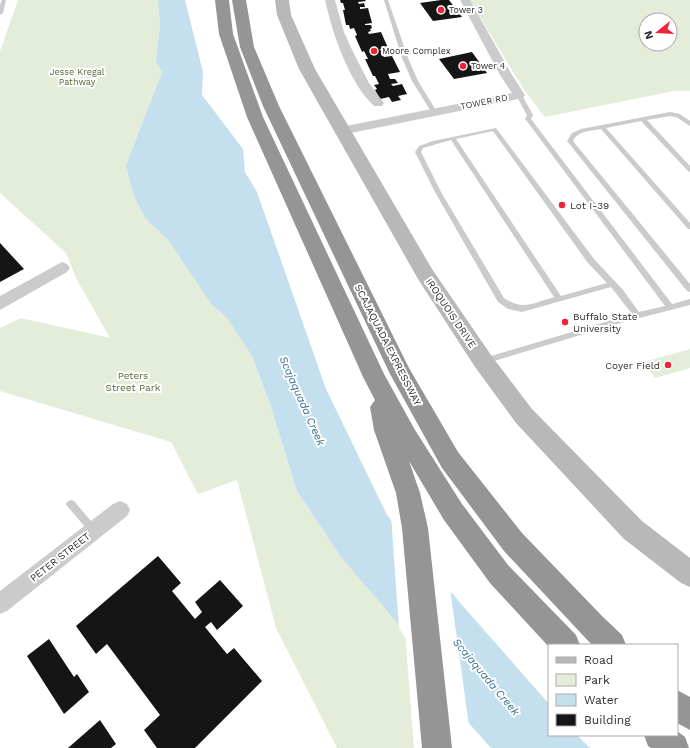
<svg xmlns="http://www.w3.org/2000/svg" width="690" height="748" font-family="'Work Sans',sans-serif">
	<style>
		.green { fill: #e4ecda; fill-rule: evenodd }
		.water { fill: #c4dfee }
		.pier { fill: #fff }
		.building { fill: #151515 }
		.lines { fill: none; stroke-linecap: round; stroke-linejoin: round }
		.lane { fill: #cbcbcb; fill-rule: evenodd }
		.street { fill: #cbcbcb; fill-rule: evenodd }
		.secondary { fill: #b8b8b8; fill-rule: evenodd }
		.highway { fill: #959595; fill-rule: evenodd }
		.poi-dot { fill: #f22236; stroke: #fff; stroke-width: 1.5 }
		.labels { text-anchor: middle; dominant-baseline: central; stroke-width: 4; stroke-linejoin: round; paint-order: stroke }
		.far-poi-label { font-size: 9px; fill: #2e2e2e; stroke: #fff; text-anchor: start }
		.far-park-label { font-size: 9px; fill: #526c38; stroke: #fff }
		.far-street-label { font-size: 9px; fill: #2e2e2e; stroke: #fff }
		.poi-label { font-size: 10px; fill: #2e2e2e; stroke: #fff; text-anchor: start }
		.street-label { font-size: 10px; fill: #2e2e2e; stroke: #fff }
		.park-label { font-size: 10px; fill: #526c38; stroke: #fff }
		.water-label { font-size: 11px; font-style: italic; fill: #367295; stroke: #fff }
	</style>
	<rect width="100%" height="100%" fill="#fff"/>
	<g class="green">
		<polygon points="18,0 158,0 160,24 156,61 162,72 126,165 141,210 145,218 168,240 211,304 227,318 252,356 270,404 297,491 341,557 405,632 414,748 337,748 276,628 237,480 198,494 171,442 0,391 0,328 21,318 110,338 77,280 66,253 0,193 0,51"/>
		<path d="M470,0H690V91H674L545,117L527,94L510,67ZM646,20H670V44H646Z"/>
		<polygon points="690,349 690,368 655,378 644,362"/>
	</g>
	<polygon class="water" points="158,0 185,0 203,72 202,95 243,149 245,172 257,192 326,389 387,515 462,605 549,704 549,735 577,735 590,748 491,748 448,700 405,632 341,557 297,491 270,404 252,356 227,318 211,304 168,240 145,218 134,196 126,165 162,72 156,61 160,24"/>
	<polygon class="pier" points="391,516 450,588 469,726 447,701 399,628"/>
	<g class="building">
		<polygon points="340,0 365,0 366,1 358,2 359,4 364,3 365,7 360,7 360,9 368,8 372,23 365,24 365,25 371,25 372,28 370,29 371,31 368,32 369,34 381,32 388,48 380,49 381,51 387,50 389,54 382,55 384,57 392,56 400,72 388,74 390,79 395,79 398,83 391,84 393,86 402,84 407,94 398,96 401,100 392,102 389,97 380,99 375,90 377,89 374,85 379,84 375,76 373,76 365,59 368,59 364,51 362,52 355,36 357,35 354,28 350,29 349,25 346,25 343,10 345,10 343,3 341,3"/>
		<polygon points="441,0 449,0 462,17 433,21 420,3"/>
		<polygon points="472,52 487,73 454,79 439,59"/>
		<polygon points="0,243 24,269 0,282"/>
		<polygon points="158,556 181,583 172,591 195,619 202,612 195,602 220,580 243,606 217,630 211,622 205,627 227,654 234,648 262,681 195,748 157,748 144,730 160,715 107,644 96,654 76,626"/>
		<polygon points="49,639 74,677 77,674 89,692 64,714 27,656"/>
		<polygon points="100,720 116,744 111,748 68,748"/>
	</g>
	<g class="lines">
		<g class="lane">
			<polygon points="2,0 6,0 3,13 0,15 0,5"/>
			<polygon points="384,0 388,0 408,58 418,81 437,112 436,113 432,113 412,81 402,58"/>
			<path d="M519,93L522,95L533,115L531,119L672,304L690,299V305L624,322L484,364L481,363L480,361L481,359L632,314L611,287L522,312L508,309L498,302L435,192L415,152L419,146L433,141L496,128L594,259L623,290L639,312L665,306L526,120L525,119L527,115L516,95ZM493,131L588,263L607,283L561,296L456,139ZM451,140L554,297C533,303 523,311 504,298L441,192L421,152L423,148Z"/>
			<path d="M670,112L680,114L690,121V126L676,117L670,116L647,120L690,166V172L688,171L641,121L606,128L690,223V229H688L601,129C591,131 577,131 573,141L690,284V292L687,291L567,141L572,133L581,129Z"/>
			<polygon points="71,500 74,501 97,528 99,531 97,534 94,535 91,534 68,507 66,504 68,501"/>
		</g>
		<g class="street">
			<path d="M325,0H335L344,32L353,52L369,83L384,103L382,106H374C349,83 332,32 325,0Z"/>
			<polygon points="460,0 470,0 512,75 525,95 523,98 341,135 336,134 335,131 336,128 341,127 512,93 500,75"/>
			<polygon points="62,262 67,264 70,268 67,272 0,310 0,296"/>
			<polygon points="120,501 127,504 130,510 127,516 7,611 0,614 0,591 113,504"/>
		</g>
		<polygon class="secondary" points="275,0 289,0 291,15 315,69 432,269 491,355 532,409 642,521 690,558 690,587 681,583 624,539 516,423 475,367 418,279 299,69 277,15"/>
		<g class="highway">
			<polygon points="215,0 229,0 233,34 263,117 384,374 415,430 462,504 508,565 576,635 580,645 549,645 549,647 490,583 444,520 409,461 420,493 428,528 452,748 422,748 402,528 396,493 374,430 370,407 375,400 364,379 247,117 219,34"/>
			<polygon points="232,0 246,0 254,47 279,106 409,368 458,452 522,533 602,616 622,635 626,645 592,645 504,551 442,468 390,374 263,106 240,47"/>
			<polygon points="677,690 690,697 690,730 677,723"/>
			<polygon points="677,731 685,737 689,748 651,748 648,746 644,735 677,735"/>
		</g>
	</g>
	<g class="poi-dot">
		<circle cx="441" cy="10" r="4"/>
		<circle cx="374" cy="51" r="4"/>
		<circle cx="463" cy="66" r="4"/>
		<circle cx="562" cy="205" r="4"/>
		<circle cx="565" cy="322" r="4"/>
		<circle cx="668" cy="365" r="4"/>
	</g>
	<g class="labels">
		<g class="far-poi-label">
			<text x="449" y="10">Tower 3</text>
			<text x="382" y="51">Moore Complex</text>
			<text x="471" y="66">Tower 4</text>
		</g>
		<g class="far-park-label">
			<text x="77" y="72">Jesse Kregal<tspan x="77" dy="10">Pathway</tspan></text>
		</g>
		<g class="far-street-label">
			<text transform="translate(484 102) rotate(-11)">TOWER RD</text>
		</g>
		<g class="poi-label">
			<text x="570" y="205">Lot I-39</text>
			<text x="573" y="316">Buffalo State<tspan x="573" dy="12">University</tspan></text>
			<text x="660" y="365" text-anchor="end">Coyer Field</text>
		</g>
		<g class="street-label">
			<text transform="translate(451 313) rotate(56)">IROQUOIS DRIVE</text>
			<text transform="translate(388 345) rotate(63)">SCAJAQUADA EXPRESSWAY</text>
			<text transform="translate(60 557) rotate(-38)">PETER STREET</text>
		</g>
		<g class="park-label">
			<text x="133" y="375">Peters<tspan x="133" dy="12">Street Park</tspan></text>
		</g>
		<g class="water-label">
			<text transform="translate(302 401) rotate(66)">Scajaquada Creek</text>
			<text transform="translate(486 677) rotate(50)">Scajaquada Creek</text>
		</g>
	</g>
	<rect x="548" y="644" width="130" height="92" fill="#ffffff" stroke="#ababab"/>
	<rect x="556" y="657" width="20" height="6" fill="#b8b8b8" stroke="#ababab"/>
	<text x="584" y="664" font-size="12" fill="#2e2e2e">Road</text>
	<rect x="556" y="674" width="20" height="12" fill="#e4ecda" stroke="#ababab"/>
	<text x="584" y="684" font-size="12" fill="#2e2e2e">Park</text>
	<rect x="556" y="694" width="20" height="12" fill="#c4dfee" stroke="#ababab"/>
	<text x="584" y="704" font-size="12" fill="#2e2e2e">Water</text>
	<rect x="556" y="714" width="20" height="12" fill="#151515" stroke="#ababab"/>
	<text x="584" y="724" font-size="12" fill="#2e2e2e">Building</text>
	<g transform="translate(658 32) rotate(252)"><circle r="19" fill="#ffffff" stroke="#ababab"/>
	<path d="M0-3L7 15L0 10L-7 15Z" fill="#f22236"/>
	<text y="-6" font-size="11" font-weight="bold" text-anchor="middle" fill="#2e2e2e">N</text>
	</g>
</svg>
